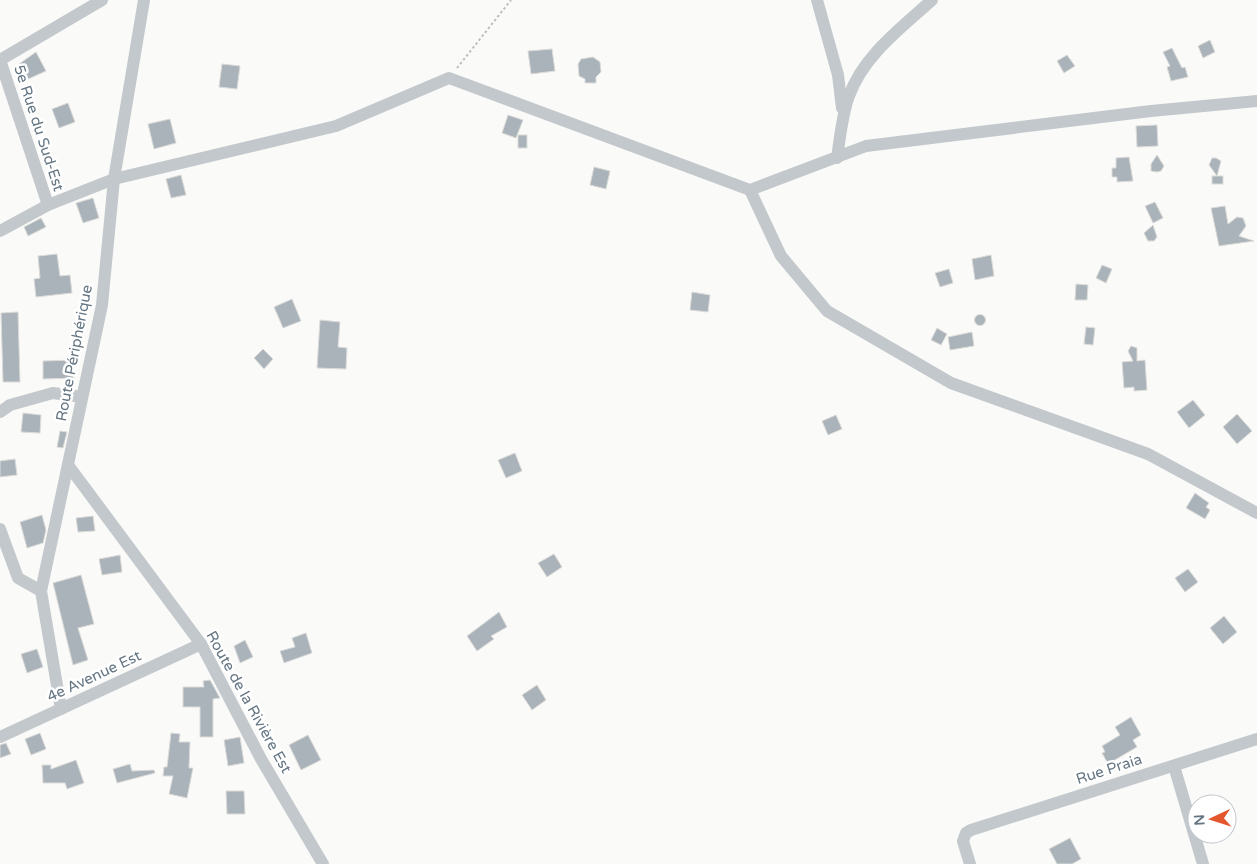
<svg xmlns="http://www.w3.org/2000/svg" width="1257" height="864" font-family="'Varela Round',sans-serif">
	<style>
		.building { fill: #aab3b9; stroke: #dcdcda }
		.lines { fill: none; stroke-linecap: round; stroke-linejoin: round }
		.path { stroke: #bbbfc2; stroke-width: 2; stroke-dasharray: 2.5 2.5; stroke-linecap: butt }
		.minor { stroke: #c3c8cc; stroke-width: 12 }
		.labels { text-anchor: middle; dominant-baseline: central; stroke-width: 5; stroke-linejoin: round; paint-order: stroke }
		.street-label { font-size: 15px; fill: #657683; stroke: #fff }
	</style>
	<rect width="100%" height="100%" fill="#fafaf8"/>
	<g class="building">
		<polygon points="1210,40 1215,52 1203,58 1198,46"/>
		<polygon points="1172,48 1182,68 1185,67 1188,77 1171,81 1167,67 1170,66 1163,52"/>
		<polygon points="552,49 555,71 531,74 528,51"/>
		<polygon points="36,52 46,71 26,80 19,64"/>
		<polygon points="1067,55 1075,66 1064,73 1057,61"/>
		<polygon points="593,57 600,62 601,72 596,77 596,83 585,83 585,79 579,76 578,64 581,59"/>
		<polygon points="222,64 240,66 237,89 219,87"/>
		<polygon points="68,103 75,122 59,128 52,109"/>
		<polygon points="508,115 523,120 516,138 502,133"/>
		<polygon points="170,119 176,143 154,149 148,124"/>
		<polygon points="1157,125 1158,146 1137,147 1136,126"/>
		<rect x="518" y="135" width="9" height="13"/>
		<polygon points="1157,155 1164,166 1161,171 1157,172 1151,171 1151,164"/>
		<polygon points="1129,157 1133,181 1117,182 1117,177 1112,177 1112,168 1116,168 1116,158"/>
		<polygon points="1212,158 1216,158 1221,161 1217,176 1209,165"/>
		<polygon points="594,167 610,171 606,189 590,185"/>
		<polygon points="181,175 186,195 171,198 166,179"/>
		<rect x="1212" y="176" width="11" height="8"/>
		<polygon points="93,198 99,218 83,223 76,203"/>
		<polygon points="1155,202 1163,218 1153,223 1145,206"/>
		<polygon points="1225,206 1228,224 1237,217 1243,218 1246,226 1239,236 1254,241 1219,246 1211,208"/>
		<polygon points="41,218 46,227 28,236 24,227"/>
		<polygon points="1153,225 1157,237 1154,241 1148,241 1144,233"/>
		<polygon points="57,254 60,276 70,275 72,293 36,297 34,279 40,278 38,256"/>
		<polygon points="991,255 994,276 975,280 972,259"/>
		<polygon points="1102,265 1112,269 1106,283 1096,278"/>
		<polygon points="949,269 953,283 940,287 935,273"/>
		<polygon points="1076,284 1088,285 1087,300 1075,300"/>
		<polygon points="692,292 710,295 708,312 690,310"/>
		<polygon points="292,299 301,321 283,328 274,307"/>
		<polygon points="18,312 20,382 3,382 1,313"/>
		<circle cx="980" cy="320" r="5.5"/>
		<polygon points="320,320 340,322 338,347 347,348 346,369 317,368"/>
		<polygon points="1086,327 1095,328 1093,345 1084,344"/>
		<polygon points="937,328 947,334 941,345 931,340"/>
		<polygon points="972,332 974,346 950,350 948,337"/>
		<polygon points="1131,346 1137,348 1137,361 1145,360 1147,390 1134,391 1134,387 1124,388 1122,362 1133,361 1128,351"/>
		<polygon points="263,349 273,359 264,369 254,358"/>
		<polygon points="73,360 74,378 43,379 43,361"/>
		<polygon points="1193,400 1205,415 1189,428 1177,412"/>
		<polygon points="23,413 41,415 40,433 21,432"/>
		<polygon points="1237,414 1252,431 1237,444 1223,427"/>
		<polygon points="836,415 842,429 828,435 822,421"/>
		<polygon points="60,431 67,432 63,448 57,447"/>
		<polygon points="515,453 522,471 506,478 498,460"/>
		<polygon points="15,459 17,475 0,477 0,461"/>
		<polygon points="1195,493 1209,503 1206,507 1210,510 1205,519 1186,508"/>
		<polygon points="42,515 46,530 43,543 27,548 20,522"/>
		<polygon points="93,516 95,531 78,532 76,518"/>
		<polygon points="554,554 562,567 547,577 538,563"/>
		<polygon points="120,555 122,572 102,575 99,559"/>
		<polygon points="1188,569 1198,582 1185,592 1175,578"/>
		<polygon points="81,575 94,624 78,628 88,660 73,665 53,583"/>
		<polygon points="499,612 507,627 491,636 494,639 477,651 467,636"/>
		<polygon points="1224,616 1237,632 1223,644 1210,628"/>
		<polygon points="306,633 312,653 284,663 280,651 295,647 292,638"/>
		<polygon points="245,640 253,657 240,663 234,646"/>
		<polygon points="37,649 43,667 27,673 21,654"/>
		<polygon points="210,680 220,698 213,699 213,737 200,737 200,707 183,707 183,687 204,687 203,681"/>
		<polygon points="537,685 546,700 532,710 522,695"/>
		<polygon points="1131,717 1141,735 1133,740 1137,747 1108,764 1102,753 1105,752 1102,746 1120,735 1115,727"/>
		<polygon points="40,733 46,749 31,755 25,739"/>
		<polygon points="171,733 180,734 179,742 190,742 189,768 193,768 187,798 169,794 173,776 163,776 164,767 167,767"/>
		<polygon points="308,735 321,760 301,770 289,745"/>
		<polygon points="240,737 244,763 228,766 224,740"/>
		<polygon points="6,743 11,754 0,758 0,745"/>
		<polygon points="76,760 84,783 67,789 65,783 43,783 42,765 51,765 51,769"/>
		<polygon points="130,764 132,771 154,770 155,773 117,783 113,769"/>
		<polygon points="226,791 244,791 245,814 227,814"/>
		<polygon points="1070,838 1081,859 1072,864 1057,864 1049,849"/>
	</g>
	<g class="lines">
		<polyline class="path" points="457,68 511,0"/>
		<g class="minor">
			<polyline points="817,0 838,75 842,108"/>
			<polyline points="0,60 48,205"/>
			<polyline points="0,60 102,0"/>
			<path d="M837,158C840,138 842,115 849,96C863,56 901,28 932,0"/>
			<polyline points="750,190 781,256 827,311 951,383 1148,454 1257,513"/>
			<polyline points="0,231 48,205 114,179 336,126 449,78 750,190 866,146 1151,111 1257,101"/>
			<polyline points="0,412 10,405 53,393 82,397"/>
			<polyline points="68,465 201,644 261,759 323,864"/>
			<polyline points="0,529 18,578 41,591"/>
			<polyline points="61,709 41,591 102,305 114,179 144,0"/>
			<polyline points="0,737 201,644"/>
			<polyline points="1174,766 1203,864"/>
			<polyline points="970,864 963,841 966,833 971,830 1257,739"/>
		</g>
	</g>
	<g class="labels">
		<g class="street-label">
			<text transform="translate(39 128) rotate(72)">5e Rue du Sud-Est</text>
			<text transform="translate(74 353) rotate(-79)">Route Périphérique</text>
			<text transform="translate(94 676) rotate(-25)">4e Avenue Est</text>
			<text transform="translate(249 702) rotate(61)">Route de la Rivière Est</text>
			<text transform="translate(1109 769) rotate(-18)">Rue Praia</text>
		</g>
	</g>
	<g transform="translate(1212 819) rotate(266)"><circle r="24" fill="#ffffff" stroke="#c1c8cd"/>
	<path d="M0-4L9 19L0 12L-9 19Z" fill="#e4572e"/>
	<text y="-8" font-size="14" font-weight="bold" text-anchor="middle" fill="#657683">N</text>
	</g>
</svg>
